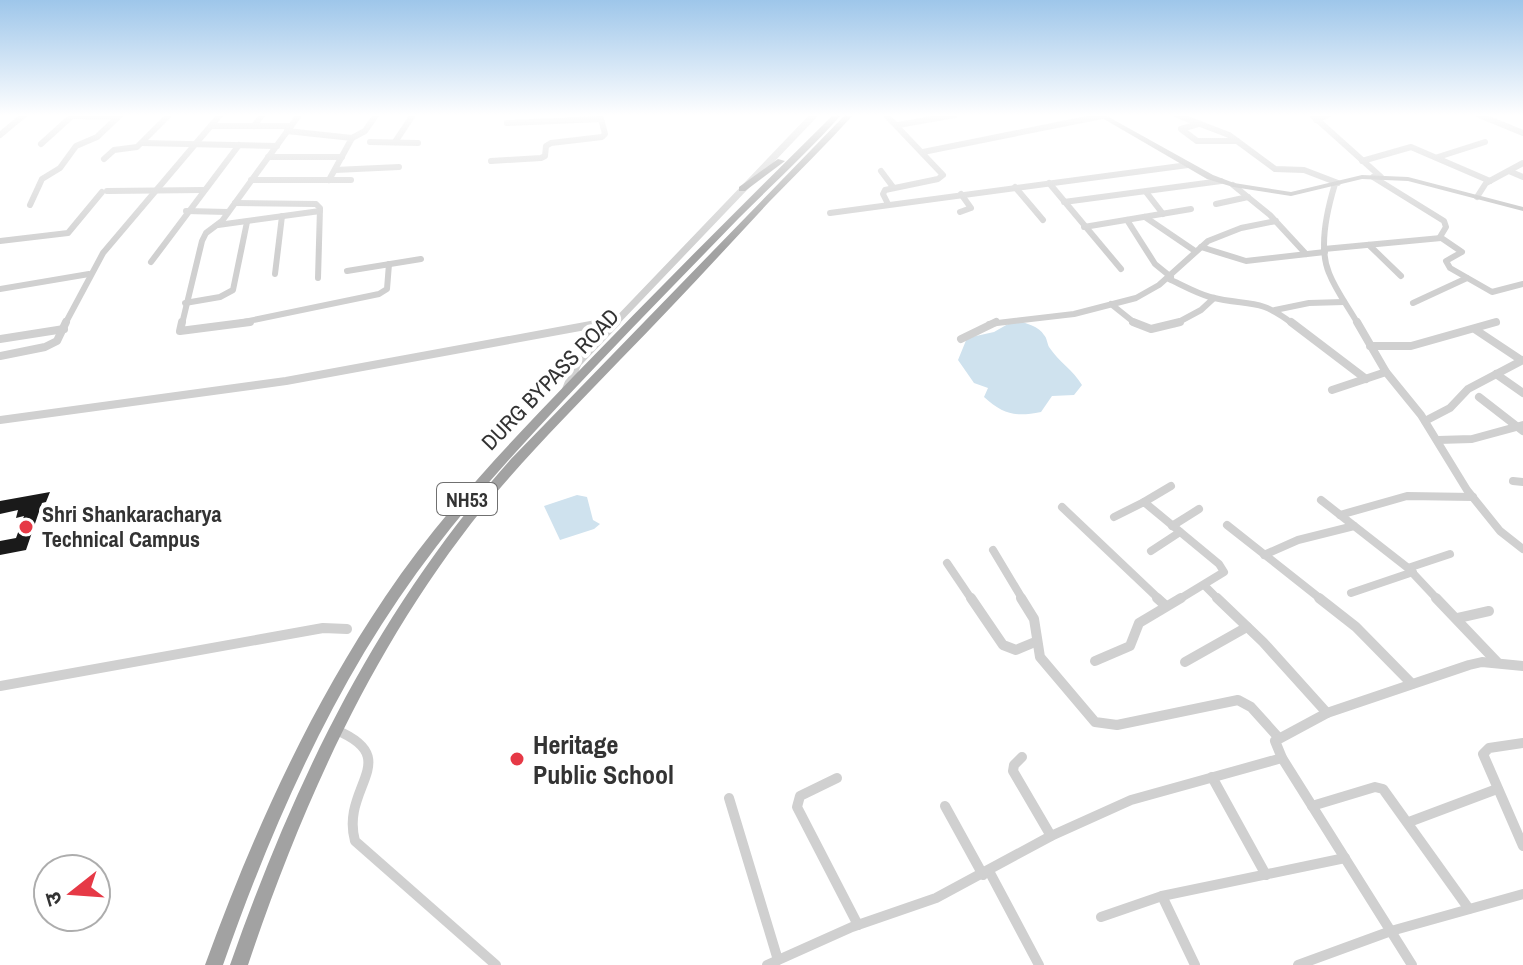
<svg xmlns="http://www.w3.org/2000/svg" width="1523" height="965" font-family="'Archivo Narrow','Noto Sans Devanagari',sans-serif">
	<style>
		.water { fill: #cfe2ee }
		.building { fill: #1a1a1a }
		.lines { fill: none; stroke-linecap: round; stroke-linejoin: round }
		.minor-far2 { stroke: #d0d0d0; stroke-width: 6 }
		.minor-far1 { stroke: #d0d0d0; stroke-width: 8 }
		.minor { stroke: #d0d0d0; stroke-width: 10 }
		.tertiary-far1 { stroke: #d0d0d0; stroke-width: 7 }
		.tertiary { stroke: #d0d0d0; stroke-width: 9 }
		.secondary { fill: #bdbdbd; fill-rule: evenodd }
		.trunk { fill: #a2a2a2; fill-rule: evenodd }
		.poi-dot { fill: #e63946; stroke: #fff; stroke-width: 3 }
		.labels { text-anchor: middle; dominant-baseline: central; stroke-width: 8; stroke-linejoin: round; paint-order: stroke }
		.shield { fill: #fff; stroke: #707070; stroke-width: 2 }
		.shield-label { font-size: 20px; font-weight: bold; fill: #333 }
		.street-label { font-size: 22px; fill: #333; stroke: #fff }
		.poi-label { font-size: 22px; font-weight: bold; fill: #333; stroke: #fff; text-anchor: start }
		.near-poi-label { font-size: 26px; font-weight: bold; fill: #333; stroke: #fff; text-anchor: start }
	</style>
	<rect width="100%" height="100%" fill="#fff"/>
	<g class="water">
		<path d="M1015,320C1025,323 1039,326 1044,335C1047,338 1047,343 1049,347C1059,362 1073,370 1082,385L1074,395L1052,396L1041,412C1016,417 1004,415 984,397L988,388L974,383L958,360L967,338L994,332Z"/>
		<polygon points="577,495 587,497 593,520 600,524 594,529 560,540 544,506"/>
	</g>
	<polygon class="building" points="50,492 46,502 42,503 26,550 0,555 0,541 16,538 24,516 16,518 18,510 0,514 0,501"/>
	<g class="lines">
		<g class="minor-far2">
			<polyline points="886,115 943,175 938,179 885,190 883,194 888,204"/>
			<polyline points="1177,115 1229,135 1275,169 1304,170 1338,183"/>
			<polyline points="1312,115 1381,177"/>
			<polyline points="1479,115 1523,133"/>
			<polyline points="71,116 118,117"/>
			<polyline points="1316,120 1328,115"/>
			<polyline points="507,123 601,119"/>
			<polyline points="1198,124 1181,129 1197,141 1237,141"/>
			<polyline points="898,125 955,115"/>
			<polyline points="211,126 291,126"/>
			<polyline points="254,126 262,115"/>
			<polyline points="287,131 352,138 329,180"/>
			<polyline points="0,135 24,115"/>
			<polyline points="352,138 365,131 376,115"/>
			<polyline points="370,142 418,143"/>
			<polyline points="395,142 413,115"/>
			<polyline points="142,143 277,146"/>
			<polyline points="41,144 73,115"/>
			<polyline points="923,152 1102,116"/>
			<polyline points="268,157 342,157"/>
			<polyline points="1438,157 1485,142"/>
			<polyline points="104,159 114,150 137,147 169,115"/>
			<polyline points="491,161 541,158 545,156 546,146 551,143 602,137 605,134 600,115"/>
			<polyline points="1362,161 1411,147 1490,181"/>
			<polyline points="335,170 399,167"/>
			<polyline points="881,171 893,187"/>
			<polyline points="1509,171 1523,177"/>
			<polyline points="1373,177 1444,221 1446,227 1440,237 1462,252 1446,261 1450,268 1492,292 1523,284"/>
			<polyline points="251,180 351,180"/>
			<polyline points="1049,183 1121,269"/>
			<path d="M1335,184C1327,210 1318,247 1329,273C1336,291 1349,308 1358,324"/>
			<polyline points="1233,185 1270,215 1306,254"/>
			<polyline points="1015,187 1043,220"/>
			<polyline points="107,191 203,190"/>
			<polyline points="1146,192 1163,214"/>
			<polyline points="1477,197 1486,183 1523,163"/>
			<polyline points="1064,202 1221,181"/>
			<polyline points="235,203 316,204 320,208 318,278"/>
			<polyline points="1216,204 1248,197"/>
			<polyline points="30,205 42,179 60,168 76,146 97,137 120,115"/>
			<polyline points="186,211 228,212"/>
			<polyline points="960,212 971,208 961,194"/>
			<polyline points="830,213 1188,165"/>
			<polyline points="1145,217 1195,251"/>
			<polyline points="1127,220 1155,264 1171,277"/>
			<polyline points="218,225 320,211"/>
			<polyline points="1084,227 1191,209"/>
			<polyline points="0,241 68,233 102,192"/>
			<polyline points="1369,245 1401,276"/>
			<polyline points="1201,247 1246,261 1325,252"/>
			<polyline points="1324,249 1441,238"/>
			<polyline points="151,262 239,145"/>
			<polyline points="347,271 421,259"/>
			<polyline points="275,274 282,216"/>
			<path d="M1169,279C1182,285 1196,293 1210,297C1248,307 1257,296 1293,324"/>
			<polyline points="0,289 89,274"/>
			<polyline points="185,303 220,297 233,290 247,222"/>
			<polyline points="1413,303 1467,278"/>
			<polyline points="1111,304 1136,324"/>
			<polyline points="1275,310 1309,303 1344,302"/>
			<polyline points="65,324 103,253 220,115"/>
			<polyline points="182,324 202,241 206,233 222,221 299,115"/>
			<polyline points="234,324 379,294 387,289 389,264"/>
			<polyline points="596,324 617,320"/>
			<polyline points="989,324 1074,314 1136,298 1159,285 1208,241 1241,228 1276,221"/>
			<polyline points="1175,324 1201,310 1214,298"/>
			<polyline points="1489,324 1496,322"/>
		</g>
		<g class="minor-far1">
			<polyline points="182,322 180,331 250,322"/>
			<polyline points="1133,322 1151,329 1180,322"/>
			<polyline points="1291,322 1366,379"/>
			<polyline points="1357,322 1386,372 1421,415 1467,490 1500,531 1523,549"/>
			<polyline points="1476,330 1521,360"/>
			<polyline points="0,339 64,329"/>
			<polyline points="961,339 996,322"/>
			<polyline points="1370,346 1411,346 1496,322"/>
			<polyline points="0,356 45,347 57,341 66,322"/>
			<polyline points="1496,374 1523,393"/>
			<polyline points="1332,390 1386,372"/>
			<polyline points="1479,397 1523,431"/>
			<polyline points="0,420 286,381 607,322"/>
			<polyline points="1425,421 1450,408 1468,389 1523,360"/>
			<polyline points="1438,440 1472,439 1523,425"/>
			<polyline points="1513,481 1523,482"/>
			<polyline points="1321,500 1408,568 1438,600"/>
			<polyline points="1144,502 1171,486"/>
			<polyline points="1062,507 1160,600"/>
			<polyline points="1340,515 1407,496 1473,497"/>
			<polyline points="1114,517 1144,502 1219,564 1224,572 1178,600"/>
			<polyline points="1227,525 1322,600"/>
			<polyline points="1172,526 1199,509"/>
			<polyline points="993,550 1023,600"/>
			<polyline points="1151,551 1180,532"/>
			<polyline points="1264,555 1298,540 1354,526"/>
			<polyline points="947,563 972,600"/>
			<polyline points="1408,568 1450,554"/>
			<polyline points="1204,585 1219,600"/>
			<polyline points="1351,593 1413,572"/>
		</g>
		<g class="minor">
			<polyline points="971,598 1003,645 1016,650 1035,642"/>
			<polyline points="1021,598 1034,619 1040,657 1095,722 1117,725 1238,700 1251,707 1278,737"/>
			<polyline points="1157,598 1166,606"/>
			<polyline points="1217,598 1263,642 1327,713"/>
			<polyline points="1319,598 1356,627 1412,684"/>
			<polyline points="1436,598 1497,662"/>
			<polyline points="1458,618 1489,611"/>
			<polyline points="1095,661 1130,646 1139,623 1181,598"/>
			<polyline points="1185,662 1247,627"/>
			<polyline points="0,686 323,628 347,629"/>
			<path d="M336,730C405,759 340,787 355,841L496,965"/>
			<polyline points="1523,743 1489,748 1483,754 1523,846"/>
			<polyline points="1022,757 1014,765 1013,771 1051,836"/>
			<polyline points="1212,777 1266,875"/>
			<polyline points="837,778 800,796 797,807 858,925"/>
			<polyline points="729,798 778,960"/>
			<polyline points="945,806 983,875"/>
			<polyline points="1312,806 1375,787 1383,789 1469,909"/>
			<polyline points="1409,822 1497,789"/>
			<polyline points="989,871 1039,965"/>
			<polyline points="1162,896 1195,965"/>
			<polyline points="1101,917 1162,896 1345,858"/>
			<polyline points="767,965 852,927 936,898 1051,836 1131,800 1282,758"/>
			<polyline points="1298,965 1391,931 1523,894"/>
			<polyline points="1412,965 1282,758 1275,741 1327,713 1469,665 1482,662 1523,666"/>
		</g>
		<polyline class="tertiary-far1" points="614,324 814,115"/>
		<polyline class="tertiary" points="566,391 577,363 616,322"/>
		<polygon class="secondary" points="1097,115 1105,115 1213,175 1234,183 1291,192 1362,175 1408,177 1523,207 1523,211 1408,181 1362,179 1291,196 1233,187 1207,179"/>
		<g class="trunk">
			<path d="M833,115H841C809,151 773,184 739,218C680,279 621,339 563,401C519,448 475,496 436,547C340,671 275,817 223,965H205C252,836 308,711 385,597C439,516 507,446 573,377C659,288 746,201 833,115Z"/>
			<path d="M845,115H853C826,145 797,173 769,202C720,255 671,308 620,360C574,408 527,455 485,506C375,642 303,801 248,965H230C296,777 378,609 511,459Z"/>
			<polygon points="778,159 785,161 745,191 739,191 739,187"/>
		</g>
	</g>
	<linearGradient id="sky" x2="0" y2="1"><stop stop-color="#9ec6ea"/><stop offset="0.46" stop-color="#fff"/><stop offset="1" stop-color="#fff" stop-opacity="0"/></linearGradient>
	<rect width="1523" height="250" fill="url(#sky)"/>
	<g class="poi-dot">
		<circle cx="26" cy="527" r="8"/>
		<circle cx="517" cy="759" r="8"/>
	</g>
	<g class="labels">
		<rect class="shield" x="437" y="483" width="60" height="32" rx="6"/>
		<g class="shield-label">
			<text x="467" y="499">NH53</text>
		</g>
		<g class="street-label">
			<text transform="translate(550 379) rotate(-46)">DURG BYPASS ROAD</text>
		</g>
		<g class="poi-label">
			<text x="42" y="514">Shri Shankaracharya<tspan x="42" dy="25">Technical Campus</tspan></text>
		</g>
		<g class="near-poi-label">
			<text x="533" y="744">Heritage<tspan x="533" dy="30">Public School</tspan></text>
		</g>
	</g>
	<g transform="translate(72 893) rotate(253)"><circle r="38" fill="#ffffff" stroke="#adadad" stroke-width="2"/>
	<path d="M0-6L14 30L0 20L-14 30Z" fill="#e63946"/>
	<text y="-12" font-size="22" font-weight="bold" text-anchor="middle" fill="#333333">उ</text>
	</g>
</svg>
